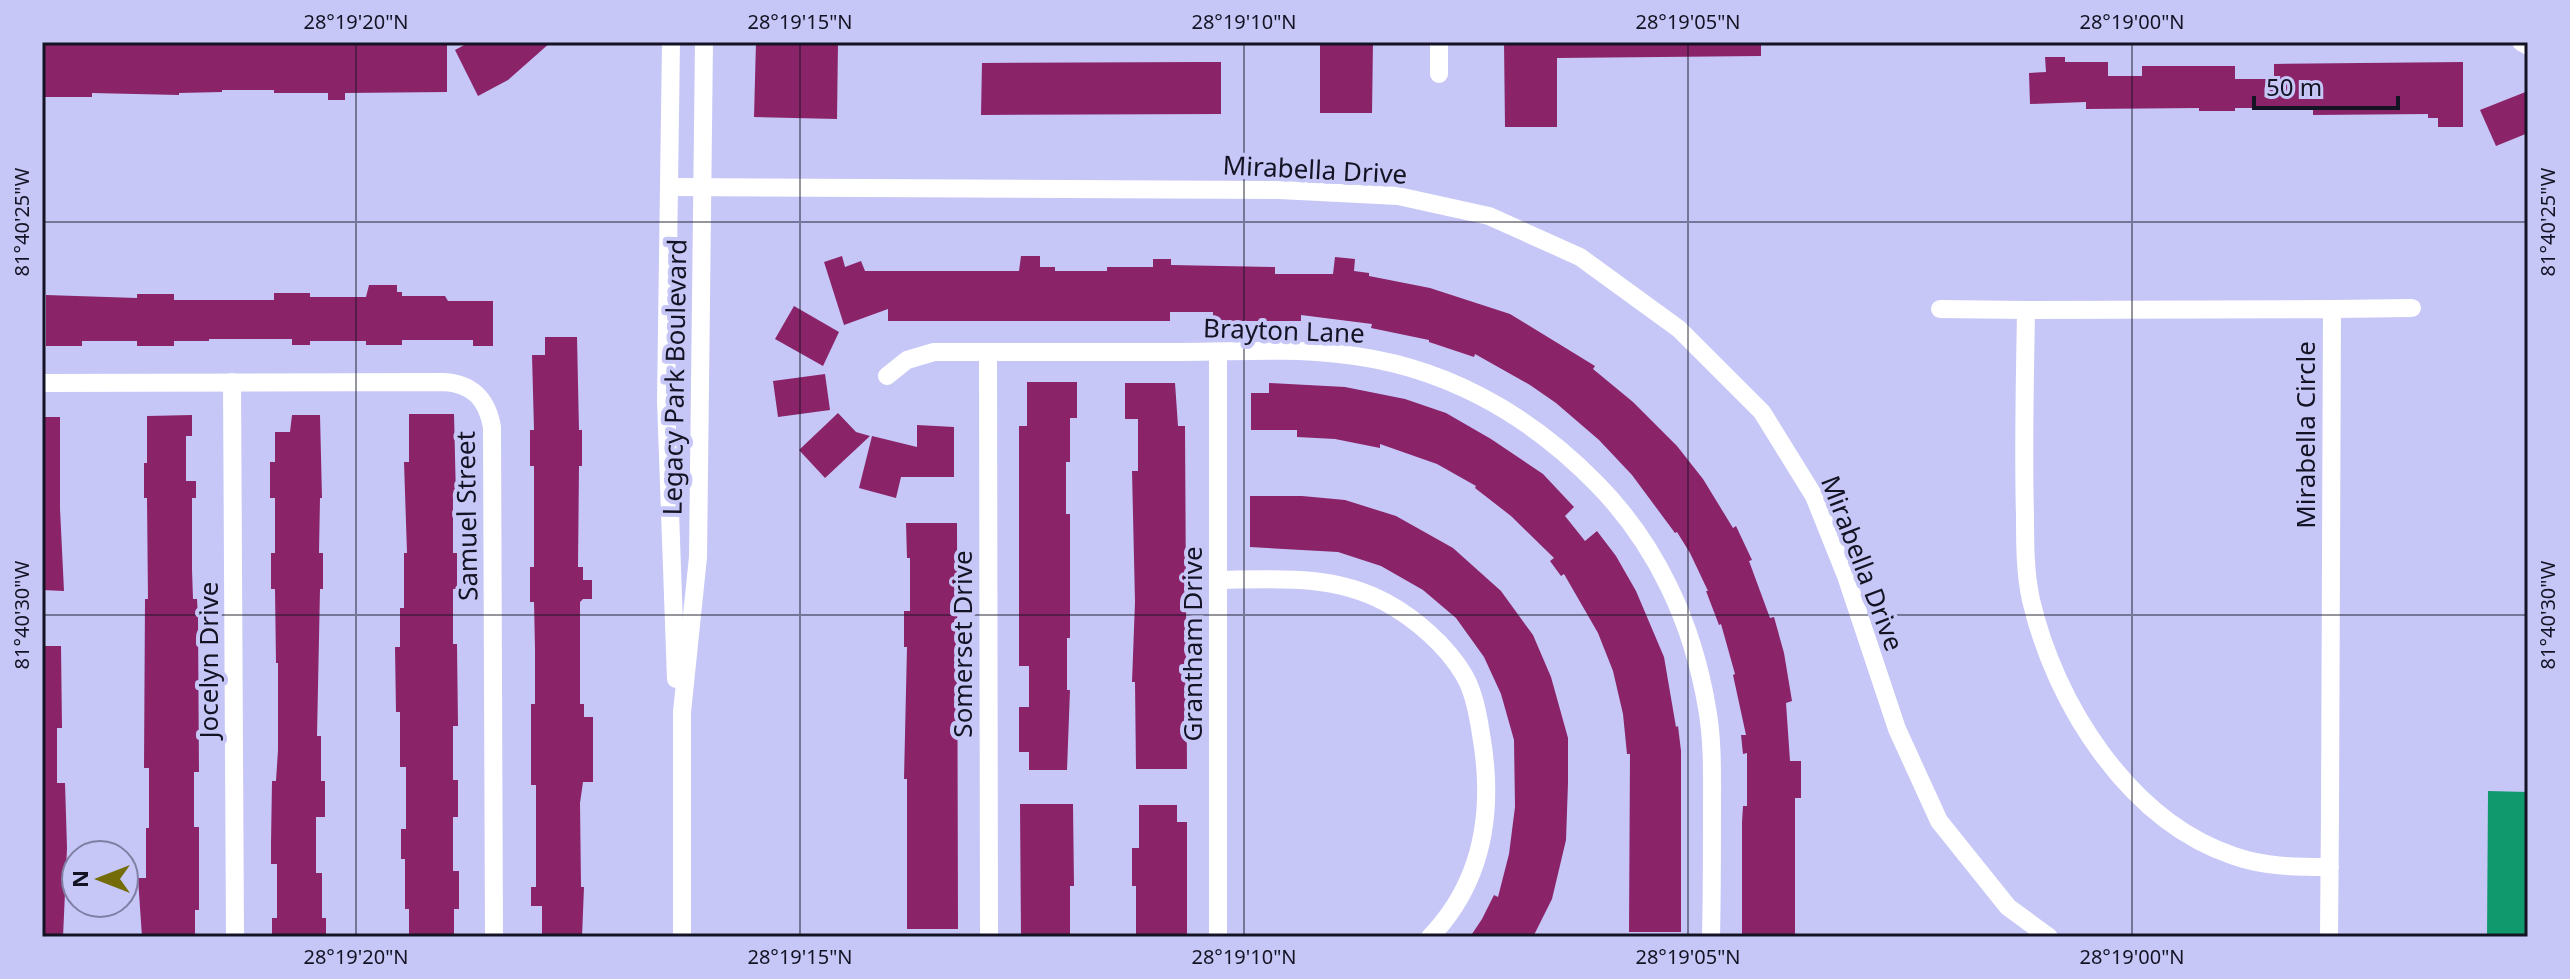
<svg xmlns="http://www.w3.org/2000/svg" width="2570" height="979" font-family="'Noto Sans',sans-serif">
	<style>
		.water { fill: #11996e }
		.building { fill: #8b2369 }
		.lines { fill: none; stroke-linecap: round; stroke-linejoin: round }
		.minor { stroke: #fff; stroke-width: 18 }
		.ticks { fill: none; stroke: #141324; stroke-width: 2; stroke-opacity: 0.45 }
		.labels { text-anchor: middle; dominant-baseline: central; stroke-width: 8; stroke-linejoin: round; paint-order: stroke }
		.street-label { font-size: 26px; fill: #141324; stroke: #c6c7f7 }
		.neatline { fill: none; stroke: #141324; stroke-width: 3 }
		.ticks-label { font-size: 20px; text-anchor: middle; fill: #141324 }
	</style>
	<rect width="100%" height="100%" fill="#c6c7f7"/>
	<polygon class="water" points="2488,791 2528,792 2528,937 2487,937"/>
	<g class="building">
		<polygon points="116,42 447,42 447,92 345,93 345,100 328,100 328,93 274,93 274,90 222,90 222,92 179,93 179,95 92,93 92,97 42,97 42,44"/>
		<polygon points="470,42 551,42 508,80 478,96 455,50"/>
		<polygon points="756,42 838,42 837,119 754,117"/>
		<polygon points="1320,42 1373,42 1372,113 1320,113"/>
		<polygon points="1504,42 1761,42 1761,56 1557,58 1557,127 1505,127"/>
		<polygon points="2045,57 2065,57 2065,62 2108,62 2108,76 2142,76 2142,66 2235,66 2235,79 2274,79 2274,64 2463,62 2463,127 2438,127 2438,118 2428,118 2428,114 2313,115 2313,108 2235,108 2235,111 2199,111 2199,108 2086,109 2086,102 2030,104 2029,73 2046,72"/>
		<polygon points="1200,62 1221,62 1221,114 981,115 982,63"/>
		<polygon points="2528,91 2528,133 2496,146 2480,110"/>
		<polygon points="842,256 845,267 861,261 865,271 1019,271 1021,256 1040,256 1040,267 1055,267 1055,271 1107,271 1107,267 1153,267 1153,259 1171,259 1171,265 1275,267 1275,274 1333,274 1335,257 1355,259 1354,271 1369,273 1369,276 1430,288 1510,314 1595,366 1593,369 1633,402 1677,446 1703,479 1733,528 1736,526 1752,560 1749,561 1770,618 1774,617 1784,653 1792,701 1786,703 1790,761 1801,761 1801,798 1795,798 1795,937 1742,937 1742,822 1743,806 1747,806 1747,753 1743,754 1741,735 1746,735 1733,675 1735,674 1721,624 1719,625 1706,591 1708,591 1690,553 1677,532 1675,533 1632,475 1599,440 1556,403 1530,385 1475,354 1474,357 1429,342 1429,340 1371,328 1372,324 1301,315 1301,321 1213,321 1213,312 1170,312 1170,321 888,321 888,309 844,325 824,262"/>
		<polygon points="369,285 397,285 397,292 402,292 402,296 445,296 448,301 493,301 493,346 473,346 473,340 402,340 402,345 366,345 366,341 310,341 310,345 292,345 292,339 209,339 209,341 174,341 174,346 137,346 137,341 82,341 82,346 46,346 46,295 137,298 137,294 174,294 174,300 274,300 274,293 310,293 310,297 366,297"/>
		<polygon points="794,306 839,332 823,366 775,339"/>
		<polygon points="545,337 577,337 579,430 582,430 582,466 579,466 578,567 583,567 583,580 592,580 592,599 583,599 580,602 580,704 584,704 584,717 593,717 593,782 583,782 580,803 581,887 584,887 582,937 542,937 542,906 531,906 531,887 536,887 536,785 531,785 531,704 535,704 535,649 534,602 530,602 530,567 534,567 534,466 530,466 530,430 534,430 532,355 545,355"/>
		<polygon points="825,374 830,410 778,417 773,381"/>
		<polygon points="1027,382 1077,382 1077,418 1070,418 1070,462 1066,462 1066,514 1070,514 1070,638 1067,638 1067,690 1070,690 1067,770 1029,770 1029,752 1019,752 1019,707 1029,707 1029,666 1019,666 1019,426 1027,426"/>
		<polygon points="1125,383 1175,383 1178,426 1185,426 1187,769 1136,769 1135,682 1132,682 1135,602 1132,471 1138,471 1138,419 1125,419"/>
		<polygon points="1269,383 1345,387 1405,399 1446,413 1491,439 1543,474 1574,507 1565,516 1585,541 1597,531 1616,556 1636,591 1664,657 1676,727 1678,726 1681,751 1681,932 1629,932 1630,754 1627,754 1623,714 1613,671 1598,633 1564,574 1561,576 1550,561 1554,558 1511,516 1475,488 1476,486 1437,464 1380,444 1380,448 1335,439 1297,437 1297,430 1251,430 1251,393 1269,393"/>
		<polygon points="838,413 856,432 870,436 825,478 799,450"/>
		<polygon points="409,414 454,414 456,498 453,498 453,553 457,553 457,589 453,589 453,644 457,644 458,726 453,726 453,780 458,780 458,817 453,817 453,871 459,871 459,909 454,909 454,937 409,937 409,909 405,909 405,859 401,859 401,829 406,829 406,767 400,767 400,712 396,712 395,647 400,647 400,608 404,608 404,553 407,553 404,462 409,462"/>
		<polygon points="192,415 192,436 186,436 186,481 196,481 196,498 192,498 192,570 193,599 197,599 198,618 199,772 194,772 194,827 199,827 199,910 195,910 195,937 142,937 138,878 146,878 146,828 149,828 149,768 144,768 145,599 148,599 147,498 144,498 144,463 147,463 147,416"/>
		<polygon points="292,415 320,415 322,498 320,498 319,553 323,553 323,589 320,589 317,736 321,736 321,781 325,781 325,817 316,817 316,873 322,873 322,918 326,918 326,937 272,937 272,918 277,918 277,864 271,864 271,843 272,781 276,781 278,750 278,663 276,663 275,589 271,589 271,553 275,553 275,498 270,498 270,462 275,462 275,432 290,432"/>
		<polygon points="42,417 60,417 60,509 64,591 42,590"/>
		<polygon points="917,425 954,427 954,477 901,477 896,498 859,488 872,436 917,447"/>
		<polygon points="1250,496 1302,496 1345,500 1396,516 1453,548 1501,591 1533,635 1551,677 1568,738 1568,783 1566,840 1552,899 1533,937 1470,937 1482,919 1494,895 1498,897 1509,854 1515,807 1514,740 1501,694 1484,657 1456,618 1423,590 1381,566 1338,552 1250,547"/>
		<polygon points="906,523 957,523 958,929 907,929 907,779 904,779 907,647 904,647 904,611 910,611 910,558 907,558"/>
		<polygon points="42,646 61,646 62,728 57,728 57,783 65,783 67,848 63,937 42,937"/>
		<polygon points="1020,804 1073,804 1074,886 1070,886 1070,937 1021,937"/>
		<polygon points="1139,805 1177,805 1177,822 1187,822 1187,937 1136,937 1136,886 1132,886 1132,848 1139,848"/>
	</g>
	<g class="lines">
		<g class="minor">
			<polyline points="671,42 666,401 676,679"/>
			<polyline points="1439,42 1439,74"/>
			<polyline points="2521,42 2528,46"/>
			<polyline points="669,187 1280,190 1398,196 1489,216 1580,257 1679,329 1762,412 1814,496 1846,576 1897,729 1939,821 2008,907 2049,937"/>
			<polyline points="1940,309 2026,310"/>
			<polyline points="2332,309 2412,308"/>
			<polyline points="988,352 989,937"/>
			<polyline points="1218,352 1218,937"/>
			<path d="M887,376L907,360L934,352C1017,352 1099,352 1182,352C1234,352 1287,348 1339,354C1440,364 1527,412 1597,484C1657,545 1693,624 1707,708C1713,741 1712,776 1712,810C1712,852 1712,895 1711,937"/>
			<polyline points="232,382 235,937"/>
			<path d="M42,383L444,382C473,384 487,399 492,427L494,937"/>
			<path d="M1218,580C1275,579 1333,574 1385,602C1415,618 1447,646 1464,675C1474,692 1478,715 1481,734C1494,808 1484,881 1430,937"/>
			<polyline points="682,937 682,712 698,557 704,42"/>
			<path d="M2329,937L2330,812L2332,309L2026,310C2025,378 2023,447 2025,516C2025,543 2025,573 2031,600C2055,704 2129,821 2234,856C2265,867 2297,867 2330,867"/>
		</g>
	</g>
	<path class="ticks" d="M356,42V937M800,42V937M1244,42V937M1688,42V937M2132,42V937M42,222H2528M42,615H2528"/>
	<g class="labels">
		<g class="street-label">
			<text transform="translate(1315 169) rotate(3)">Mirabella Drive</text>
			<text transform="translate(1284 330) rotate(2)">Brayton Lane</text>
			<text transform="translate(674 377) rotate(-89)">Legacy Park Boulevard</text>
			<text transform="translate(2305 435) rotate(-90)">Mirabella Circle</text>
			<text transform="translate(466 516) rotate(-91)">Samuel Street</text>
			<text transform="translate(1863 563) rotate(69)">Mirabella Drive</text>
			<text transform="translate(962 644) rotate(-90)">Somerset Drive</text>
			<text transform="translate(1192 644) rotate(-90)">Grantham Drive</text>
			<text transform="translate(208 660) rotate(-90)">Jocelyn Drive</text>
		</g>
	</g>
	<rect width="2570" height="979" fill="none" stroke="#c6c7f7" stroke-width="88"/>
	<g transform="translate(100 879) rotate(270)"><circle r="38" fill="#c6c7f7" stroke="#7f7fa3" stroke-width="2"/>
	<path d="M0-6L14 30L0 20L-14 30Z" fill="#746c07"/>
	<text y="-12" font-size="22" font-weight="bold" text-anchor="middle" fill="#141324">N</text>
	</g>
	<path d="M2254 96v12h144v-12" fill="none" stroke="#141324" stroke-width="4"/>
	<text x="2266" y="96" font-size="24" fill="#141324" stroke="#c6c7f7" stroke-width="6" paint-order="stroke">50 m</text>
	<rect x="44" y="44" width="2482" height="891" class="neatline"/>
	<g class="ticks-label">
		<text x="356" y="29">28°19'20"N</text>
		<text x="800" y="29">28°19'15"N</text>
		<text x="1244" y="29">28°19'10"N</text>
		<text x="1688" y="29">28°19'05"N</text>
		<text x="2132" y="29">28°19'00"N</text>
		<text transform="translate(2548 222) rotate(-90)" y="7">81°40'25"W</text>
		<text transform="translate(22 222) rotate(-90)" y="7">81°40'25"W</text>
		<text transform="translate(2548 615) rotate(-90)" y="7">81°40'30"W</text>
		<text transform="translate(22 615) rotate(-90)" y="7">81°40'30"W</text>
		<text x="356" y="964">28°19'20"N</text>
		<text x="800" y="964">28°19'15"N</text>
		<text x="1244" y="964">28°19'10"N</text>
		<text x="1688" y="964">28°19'05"N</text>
		<text x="2132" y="964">28°19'00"N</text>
	</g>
</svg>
